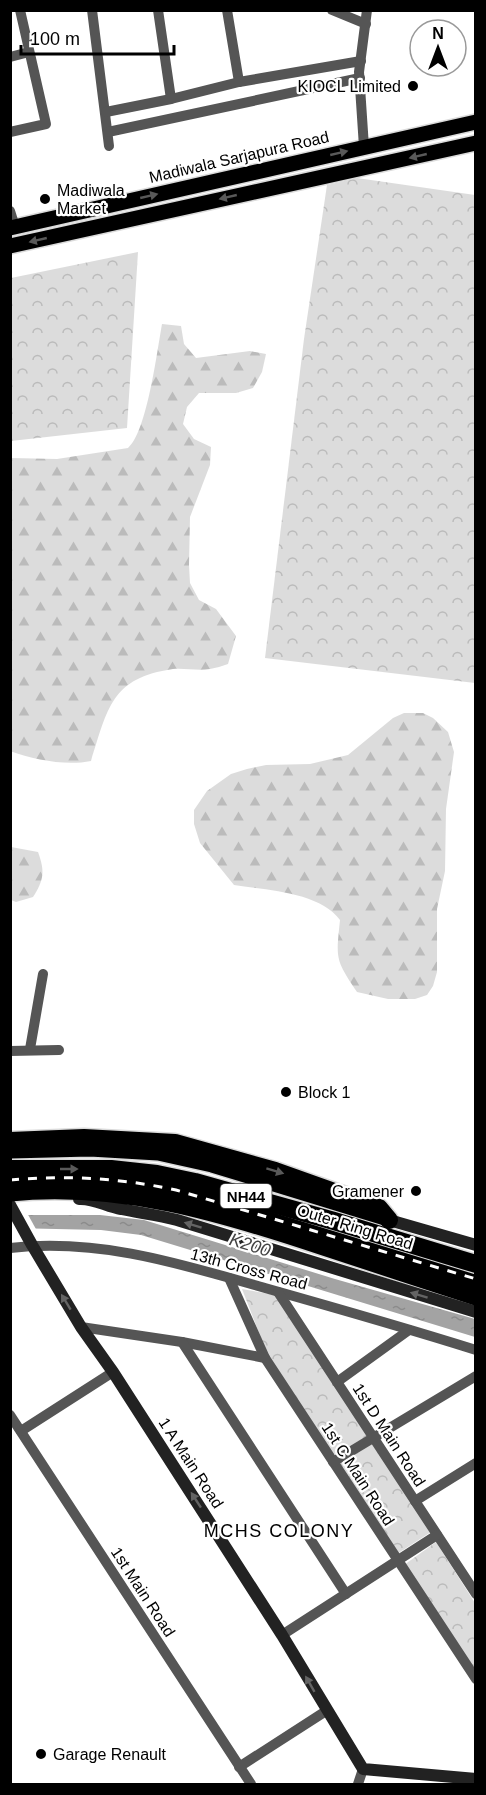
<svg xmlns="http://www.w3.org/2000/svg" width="486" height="1795" font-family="Helvetica,sans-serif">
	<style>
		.forest { fill: url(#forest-firs) }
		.park { fill: url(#park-crowns) }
		.water { fill: url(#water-ripples) }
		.pier { fill: #fff }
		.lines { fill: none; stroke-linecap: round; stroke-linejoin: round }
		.primary-casing { stroke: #dbdbdb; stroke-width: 18 }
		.highway-casing { stroke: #dbdbdb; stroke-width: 21 }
		.street { stroke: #555; stroke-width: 10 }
		.secondary { stroke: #222; stroke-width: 12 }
		.primary { stroke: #000; stroke-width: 15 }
		.highway { stroke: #000; stroke-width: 18 }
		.rail-casing { stroke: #000; stroke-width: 5 }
		.rail { stroke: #fff; stroke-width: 3; stroke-dasharray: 9; stroke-linecap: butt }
		.oneway { fill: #595959 }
		.oneway2 { fill: #646464 }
		.poi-dot { fill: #000; stroke: #fff; stroke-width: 2 }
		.labels { text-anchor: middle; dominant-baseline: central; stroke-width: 4.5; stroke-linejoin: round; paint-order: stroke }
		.shield { fill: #fff; stroke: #4c4c4c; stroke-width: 1.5 }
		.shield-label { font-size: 15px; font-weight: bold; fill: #000 }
		.poi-label { font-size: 16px; fill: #000; stroke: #fff; text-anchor: start }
		.street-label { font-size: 16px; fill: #000; stroke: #fff }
		.water-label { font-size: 18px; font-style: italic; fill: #444; stroke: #fff }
		.neighbourhood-label { font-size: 18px; letter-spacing: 1.5px; fill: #000; stroke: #fff }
	</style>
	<defs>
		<pattern id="forest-firs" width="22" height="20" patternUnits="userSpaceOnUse" patternTransform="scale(1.5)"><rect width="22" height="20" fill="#dcdcdc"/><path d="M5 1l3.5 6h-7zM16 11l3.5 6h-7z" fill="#bbb"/></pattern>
		<pattern id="park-crowns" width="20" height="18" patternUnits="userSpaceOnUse" patternTransform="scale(1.5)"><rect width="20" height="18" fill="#dcdcdc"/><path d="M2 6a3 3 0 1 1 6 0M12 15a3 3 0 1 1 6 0" fill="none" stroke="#bbb"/></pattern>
		<pattern id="water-ripples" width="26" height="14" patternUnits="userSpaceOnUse" patternTransform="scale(1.5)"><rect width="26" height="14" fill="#a3a3a3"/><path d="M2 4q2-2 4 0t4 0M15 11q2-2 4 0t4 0" fill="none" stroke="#8b8b8b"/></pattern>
	</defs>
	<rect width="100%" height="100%" fill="#fff"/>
	<g class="forest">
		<path d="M162,324L181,326L184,344L196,358L250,351L266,354L262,372L253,388L236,393H199L187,407L183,424L194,439L211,447L210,465L190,517L189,565L190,583L199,600L216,609L236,636L228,664C222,666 216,668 210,669C198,671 185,668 173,669C111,678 108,708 91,761C66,766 35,760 10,751L11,458L57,459L128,448C147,432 157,351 162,324Z"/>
		<path d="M404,713H423L433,718L448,732L454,752L446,809L445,871L437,909V972L433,986L427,995L415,999H388L357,992C335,959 336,959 340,920C320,892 266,890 234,885L200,843L194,824V810L207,791L231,774L247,769L266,765L310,764L348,755L393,718Z"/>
		<path d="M11,847L38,852C45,871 44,880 33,897L16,902L11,900Z"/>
	</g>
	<g class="park">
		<polygon points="357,178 475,195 475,683 265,658 304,339 327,185"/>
		<polygon points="138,252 127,428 11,441 11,278"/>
		<polygon points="242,1289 275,1295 368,1436 333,1455 268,1356"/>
		<polygon points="372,1443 431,1532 397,1554 338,1465"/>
		<polygon points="436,1542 475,1603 475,1670 404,1565"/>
	</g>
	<polygon class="water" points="10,1215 100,1215 144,1220 335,1279 475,1319 475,1337 141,1235 101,1230 11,1228"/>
	<polygon class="pier" points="26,1211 37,1231 10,1231 10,1212"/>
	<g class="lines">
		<g class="primary-casing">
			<g id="primary">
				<polyline points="10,228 476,122"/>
				<polyline points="10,246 476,143"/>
				<polyline points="10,1151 90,1149 158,1153 212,1165 385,1218"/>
				<path d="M10,1194C119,1183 222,1214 323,1248C374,1265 425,1281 476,1298"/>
			</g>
		</g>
		<g class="highway-casing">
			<g id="highway">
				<polyline points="10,1141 84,1138 175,1143 275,1171 379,1208 389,1220"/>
				<polyline points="10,1169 111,1169 157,1174 195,1182 334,1221 476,1264"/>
				<path d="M10,1185C49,1184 89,1182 127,1185C152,1188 176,1194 201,1200L476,1284"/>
			</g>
		</g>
		<g class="street">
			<polyline points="92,10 109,146"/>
			<polyline points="158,10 171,99"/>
			<polyline points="227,10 239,82"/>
			<polyline points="332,10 366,24"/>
			<polyline points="10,57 29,52"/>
			<polyline points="106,112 171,99 239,82 361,61"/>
			<polyline points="10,132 46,124 20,10"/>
			<polyline points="108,132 360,78"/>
			<polyline points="364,147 359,72 367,10"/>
			<polyline points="10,211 15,227"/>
			<polyline points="30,1049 43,974"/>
			<polyline points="10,1051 59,1050"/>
			<path d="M10,1248C100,1238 181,1264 265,1288C336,1308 406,1328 476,1350"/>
			<polyline points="229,1278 265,1358 476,1679"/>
			<polyline points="278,1292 476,1594"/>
			<polyline points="81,1327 182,1342 265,1358"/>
			<polyline points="182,1342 346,1594"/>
			<polyline points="337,1382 409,1330"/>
			<polyline points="10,1415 251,1784"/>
			<polyline points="21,1431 113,1372"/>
			<polyline points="333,1462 476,1376"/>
			<polyline points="415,1501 476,1463"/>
			<polyline points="282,1635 437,1535"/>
			<polyline points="239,1767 326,1711"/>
			<polyline points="358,1784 363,1769"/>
		</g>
		<g class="secondary">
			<path d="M79,1199C94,1198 107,1207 121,1209C140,1213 158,1215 177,1220L476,1312"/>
			<polyline points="10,1205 32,1245 81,1327 113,1372 282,1635 363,1769 476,1779"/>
			<polyline points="389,1220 476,1245"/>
		</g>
		<use href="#primary" class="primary"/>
		<use href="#highway" class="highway"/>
		<g class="rail-casing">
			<path id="rail" d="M10,1180C67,1175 120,1178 176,1190L476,1279"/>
		</g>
		<use href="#rail" class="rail"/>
	</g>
	<defs><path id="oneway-solid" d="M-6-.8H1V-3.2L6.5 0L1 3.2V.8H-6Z" transform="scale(1.5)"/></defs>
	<g class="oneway">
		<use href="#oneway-solid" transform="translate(339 153) rotate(-13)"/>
		<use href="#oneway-solid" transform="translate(418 156) rotate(167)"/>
		<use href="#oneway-solid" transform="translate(149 196) rotate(-13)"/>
		<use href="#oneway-solid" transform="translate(228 197) rotate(167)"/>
		<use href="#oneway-solid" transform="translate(38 240) rotate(167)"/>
		<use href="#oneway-solid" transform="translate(69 1169)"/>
		<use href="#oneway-solid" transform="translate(275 1171) rotate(17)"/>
	</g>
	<g class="oneway2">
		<use href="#oneway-solid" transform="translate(193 1225) rotate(-163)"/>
		<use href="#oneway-solid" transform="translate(419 1295) rotate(-163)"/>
		<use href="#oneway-solid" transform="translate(66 1302) rotate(-121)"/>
		<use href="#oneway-solid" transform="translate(196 1500) rotate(-123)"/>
		<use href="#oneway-solid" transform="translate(310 1684) rotate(-120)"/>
	</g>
	<g class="poi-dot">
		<circle cx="413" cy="86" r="6"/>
		<circle cx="45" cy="199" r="6"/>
		<circle cx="286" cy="1092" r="6"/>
		<circle cx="416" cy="1191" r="6"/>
		<circle cx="41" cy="1754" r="6"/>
	</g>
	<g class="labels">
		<rect class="shield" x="220.5" y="1184" width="51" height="24" rx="4.5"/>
		<g class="shield-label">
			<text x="246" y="1196">NH44</text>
		</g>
		<g class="poi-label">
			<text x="401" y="86" text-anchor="end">KIOCL Limited</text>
			<text x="57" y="190">Madiwala<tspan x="57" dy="18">Market</tspan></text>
			<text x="298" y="1092">Block 1</text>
			<text x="404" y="1191" text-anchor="end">Gramener</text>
			<text x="53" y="1754">Garage Renault</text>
		</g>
		<g class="street-label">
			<text transform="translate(239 157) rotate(-13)">Madiwala Sarjapura Road</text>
			<text transform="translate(355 1227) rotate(17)">Outer Ring Road</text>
			<text transform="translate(249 1269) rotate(15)">13th Cross Road</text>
			<text transform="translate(389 1435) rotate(57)">1st D Main Road</text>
			<text transform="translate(191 1463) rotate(57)">1 A Main Road</text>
			<text transform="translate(358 1474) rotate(57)">1st C Main Road</text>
			<text transform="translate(143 1592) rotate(57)">1st Main Road</text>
		</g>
		<g class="water-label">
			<text transform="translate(250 1245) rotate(17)">K200</text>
		</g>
		<g class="neighbourhood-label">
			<text x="279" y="1531">MCHS COLONY</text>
		</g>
	</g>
	<rect width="486" height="1795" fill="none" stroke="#000000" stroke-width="24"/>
	<g transform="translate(438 48)"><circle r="28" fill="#ffffff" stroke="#999999" stroke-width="1.5"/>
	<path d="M0-4.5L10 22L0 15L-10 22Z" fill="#000000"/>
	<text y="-9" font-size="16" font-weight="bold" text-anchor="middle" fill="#000000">N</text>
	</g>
	<path d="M21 45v9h153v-9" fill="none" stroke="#000000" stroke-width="3"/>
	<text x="30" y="45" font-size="18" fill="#000000" stroke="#ffffff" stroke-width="4.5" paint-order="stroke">100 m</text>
</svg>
